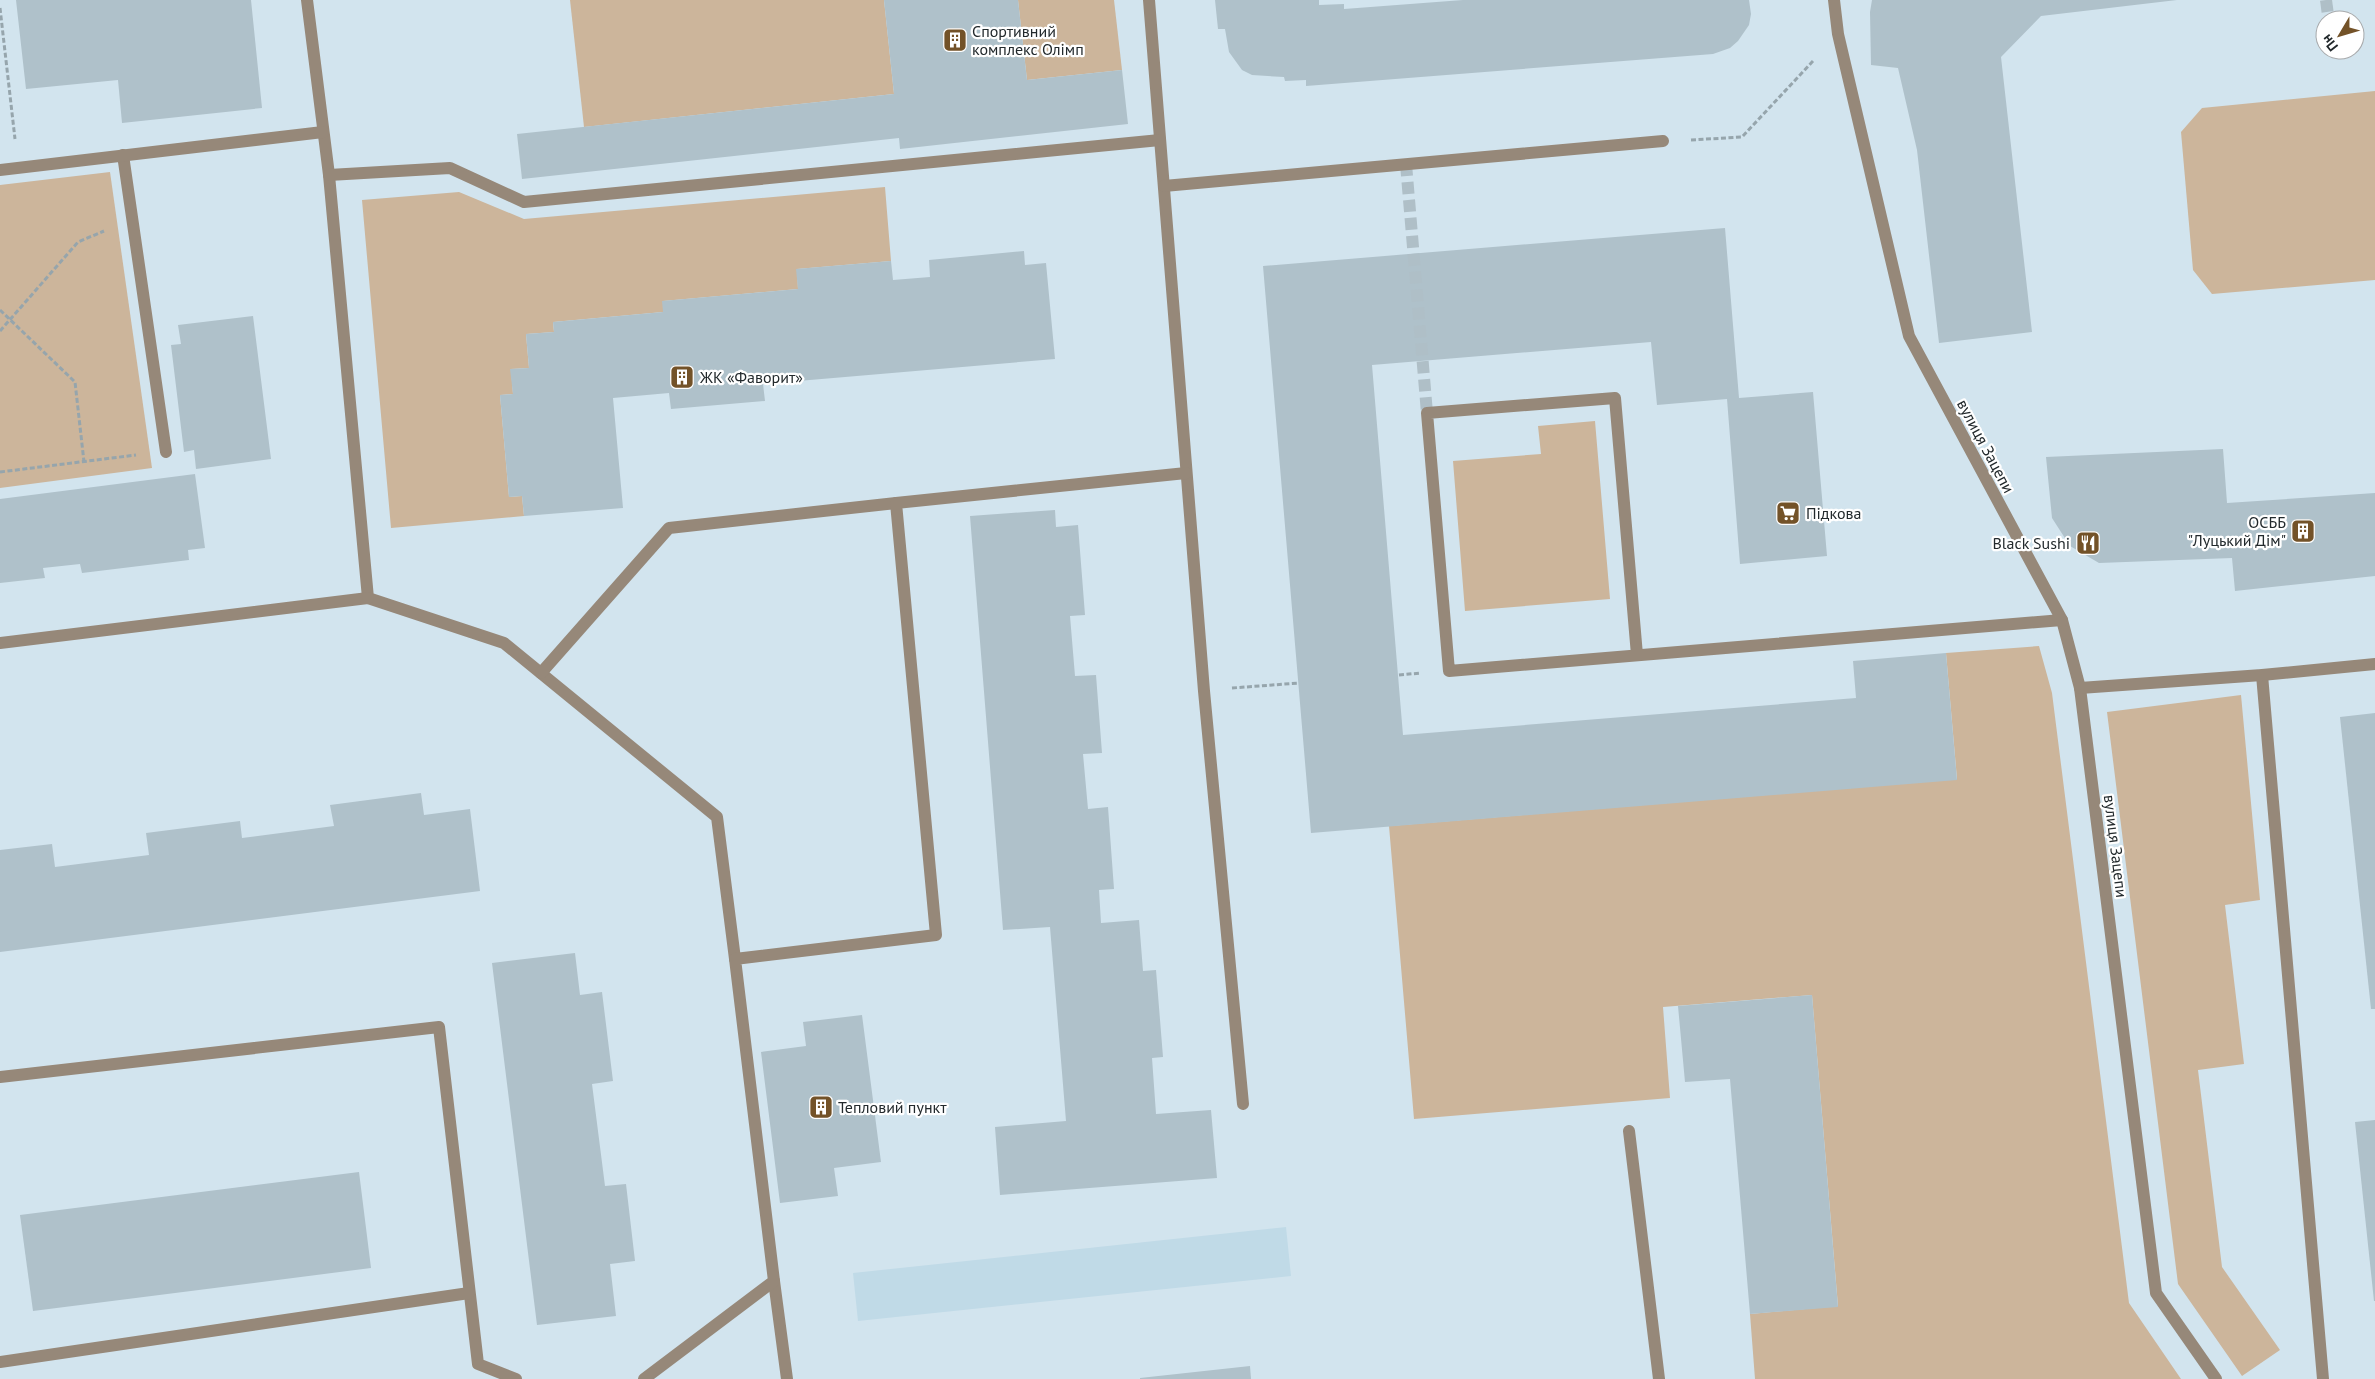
<svg xmlns="http://www.w3.org/2000/svg" width="2375" height="1379" font-family="'PT Sans',sans-serif">
	<style>
		.built { fill: #c0dae7 }
		.green { fill: #ccb59b }
		.building { fill: #afc1ca }
		.lines { fill: none; stroke-linecap: round; stroke-linejoin: round }
		.minor-tunnel { stroke: #afbfc7; stroke-width: 12; stroke-dasharray: 12 6; stroke-linecap: butt }
		.path { stroke: #96a5ac; stroke-width: 3; stroke-dasharray: 5 2.5; stroke-linecap: butt }
		.minor { stroke: #968879; stroke-width: 12 }
		.labels { text-anchor: middle; dominant-baseline: central; stroke-width: 4.5; stroke-linejoin: round; paint-order: stroke }
		.poi-label { font-size: 16px; fill: #22292c; stroke: #fff; text-anchor: start }
		.street-label { font-size: 16px; fill: #22292c; stroke: #fff }
	</style>
	<rect width="100%" height="100%" fill="#d2e4ee"/>
	<polygon class="built" points="1286,1227 1291,1276 858,1321 853,1273"/>
	<g class="green">
		<polygon points="570,0 884,0 894,94 584,127"/>
		<polygon points="1018,0 1114,0 1122,70 1027,80"/>
		<polygon points="2375,91 2375,280 2212,294 2193,270 2181,132 2202,108"/>
		<polygon points="110,172 152,468 0,488 0,185"/>
		<polygon points="885,187 891,261 797,269 798,289 663,301 663,312 553,322 554,332 526,334 529,368 511,369 513,394 500,395 509,497 522,496 524,516 391,528 362,200 459,192 524,219"/>
		<polygon points="1595,421 1610,599 1465,611 1453,461 1541,454 1538,426"/>
		<polygon points="2039,646 2052,693 2129,1303 2181,1379 1755,1379 1750,1314 1838,1306 1812,995 1663,1007 1670,1098 1414,1119 1389,826 1957,779 1946,653"/>
		<polygon points="2241,695 2260,900 2225,905 2244,1064 2198,1070 2222,1267 2280,1350 2242,1376 2178,1284 2107,712"/>
	</g>
	<g class="building">
		<polygon points="16,0 251,0 262,108 122,123 118,80 26,89"/>
		<polygon points="884,0 1018,0 1027,80 1122,70 1128,124 900,149 899,138 522,179 517,134 894,94"/>
		<polygon points="1215,0 1319,0 1319,5 1344,4 1344,9 1463,0 1749,0 1751,14 1749,25 1738,41 1730,48 1713,54 1306,86 1306,80 1285,81 1284,77 1252,75 1242,70 1229,52 1225,29 1218,29"/>
		<polygon points="1872,0 2177,0 2041,16 2001,57 2032,332 1939,343 1917,150 1898,68 1871,65 1870,12"/>
		<polygon points="1725,228 1739,398 1813,392 1827,556 1740,564 1727,399 1657,405 1651,342 1372,365 1403,735 1856,698 1853,661 1946,653 1957,780 1311,833 1263,266"/>
		<polygon points="1024,251 1025,265 1046,263 1055,359 763,384 765,401 671,409 669,393 613,398 623,508 524,516 522,496 509,497 500,395 513,394 510,369 529,368 526,334 554,332 553,322 663,312 662,301 798,289 796,269 891,261 893,280 930,277 929,260"/>
		<polygon points="253,316 271,459 196,469 194,450 184,452 171,345 181,344 178,325"/>
		<polygon points="2223,449 2227,503 2375,493 2375,576 2235,591 2232,558 2099,563 2070,546 2052,518 2046,457"/>
		<polygon points="195,474 205,548 188,550 189,560 82,573 80,564 43,568 45,578 0,583 0,499"/>
		<polygon points="1055,510 1056,527 1078,525 1085,615 1070,616 1075,676 1096,675 1102,753 1083,754 1088,809 1108,807 1114,889 1099,890 1101,923 1139,920 1143,971 1156,970 1163,1057 1152,1058 1156,1114 1211,1110 1217,1178 1000,1195 995,1127 1066,1121 1050,927 1003,930 970,516"/>
		<polygon points="2375,713 2375,1009 2371,1009 2340,717"/>
		<polygon points="421,793 424,815 470,809 480,891 0,952 0,850 52,844 55,867 149,855 146,833 240,821 242,838 334,826 330,805"/>
		<polygon points="575,953 580,995 602,992 613,1081 592,1084 605,1186 626,1184 635,1261 610,1264 616,1316 537,1325 492,963"/>
		<polygon points="1812,995 1838,1307 1750,1314 1730,1079 1685,1082 1678,1006"/>
		<polygon points="862,1015 881,1162 834,1168 838,1196 780,1203 761,1052 806,1046 803,1022"/>
		<polygon points="2375,1120 2375,1301 2374,1301 2355,1122"/>
		<polygon points="359,1172 371,1268 33,1311 20,1215"/>
		<polygon points="1250,1366 1251,1379 1140,1379 1140,1378"/>
	</g>
	<g class="lines">
		<g class="minor-tunnel">
			<polyline points="2326,0 2328,15"/>
			<polyline points="1406,164 1427,413"/>
		</g>
		<g class="path">
			<polyline points="0,8 15,139"/>
			<polyline points="1691,140 1742,137 1814,60"/>
			<polyline points="0,310 75,382 84,462"/>
			<polyline points="0,331 78,242 104,231"/>
			<polyline points="0,472 136,455"/>
			<polyline points="1399,675 1421,673"/>
			<polyline points="1232,688 1299,683"/>
		</g>
		<g class="minor">
			<polyline points="307,0 329,175 368,598 504,643 717,817 735,959"/>
			<polyline points="1149,0 1204,691 1243,1104"/>
			<polyline points="1834,0 1838,34 1909,336 2062,620 2080,688 2156,1293 2216,1379"/>
			<polyline points="123,155 166,452"/>
			<polyline points="0,170 323,132"/>
			<polyline points="329,175 450,168 524,202 1160,140"/>
			<polyline points="1164,186 1663,141"/>
			<polyline points="0,643 368,598"/>
			<polyline points="1637,655 1615,398 1427,413 1449,671 2062,620"/>
			<polyline points="541,673 669,528 896,503"/>
			<polyline points="2262,675 2323,1379"/>
			<polyline points="2080,688 2262,675 2375,664"/>
			<polyline points="0,1077 439,1027 478,1364 516,1379"/>
			<polyline points="1629,1131 1659,1379"/>
			<polyline points="774,1281 787,1379"/>
			<polyline points="0,1362 469,1293"/>
			<polyline points="644,1379 774,1281 735,959 936,935 896,503 1186,473"/>
		</g>
	</g>
	<defs>
		<g id="building-square" transform="scale(1.25)"><rect x="-9" y="-9" width="18" height="18" rx="4" fill="#735228" stroke="#fff"/><path d="M-4-6H4V6H1V3H-1V6H-4ZM-2.5-4.3h1.7v1.8h-1.7ZM.8-4.3h1.7v1.8H.8ZM-2.5-1h1.7V.8h-1.7ZM.8-1h1.7V.8H.8Z" fill="#fff"/></g>
		<g id="supermarket-square" transform="scale(1.25)"><rect x="-9" y="-9" width="18" height="18" rx="4" fill="#735228" stroke="#fff"/><path d="M-6-5.5h2.5l.6 2H6L4.5 2H-2.5L-4.4-4H-6ZM-1.5 3.2a1.3 1.3 0 1 0 .1 0ZM3 3.2a1.3 1.3 0 1 0 .1 0Z" fill="#fff"/></g>
		<g id="restaurant-square" transform="scale(1.25)"><rect x="-9" y="-9" width="18" height="18" rx="4" fill="#735228" stroke="#fff"/><path d="M-5-6h1v4h1v-4h1v4h1v-4h1v5L-1.5 .5V6h-2V.5L-5-1ZM5-6V6H3V1.5H1.5Q1.5-4 5-6Z" fill="#fff"/></g>
	</defs>
	<g fill-rule="evenodd">
		<use href="#building-square" x="955" y="40"/>
		<use href="#building-square" x="682" y="377"/>
		<use href="#supermarket-square" x="1788" y="513"/>
		<use href="#building-square" x="2303" y="531"/>
		<use href="#restaurant-square" x="2088" y="543"/>
		<use href="#building-square" x="821" y="1107"/>
	</g>
	<g class="labels">
		<g class="poi-label">
			<text x="972" y="31">Спортивний<tspan x="972" dy="18">комплекс Олімп</tspan></text>
			<text x="700" y="377">ЖК «Фаворит»</text>
			<text x="1806" y="513">Підкова</text>
			<text x="2286" y="522" text-anchor="end">ОСББ<tspan x="2286" dy="18">"Луцький Дім"</tspan></text>
			<text x="2070" y="543" text-anchor="end">Black Sushi</text>
			<text x="838" y="1107">Тепловий пункт</text>
		</g>
		<g class="street-label">
			<text transform="translate(1986 446) rotate(62)">вулиця Зацепи</text>
			<text transform="translate(2116 846) rotate(83)">вулиця Зацепи</text>
		</g>
	</g>
	<g transform="translate(2340 35) rotate(232)"><circle r="24" fill="#ffffff" stroke="#a7a9ab"/>
	<path d="M0-4L9 19L0 12L-9 19Z" fill="#735228"/>
	<text y="-8" font-size="14" font-weight="bold" text-anchor="middle" fill="#22292c">Пн</text>
	</g>
</svg>
